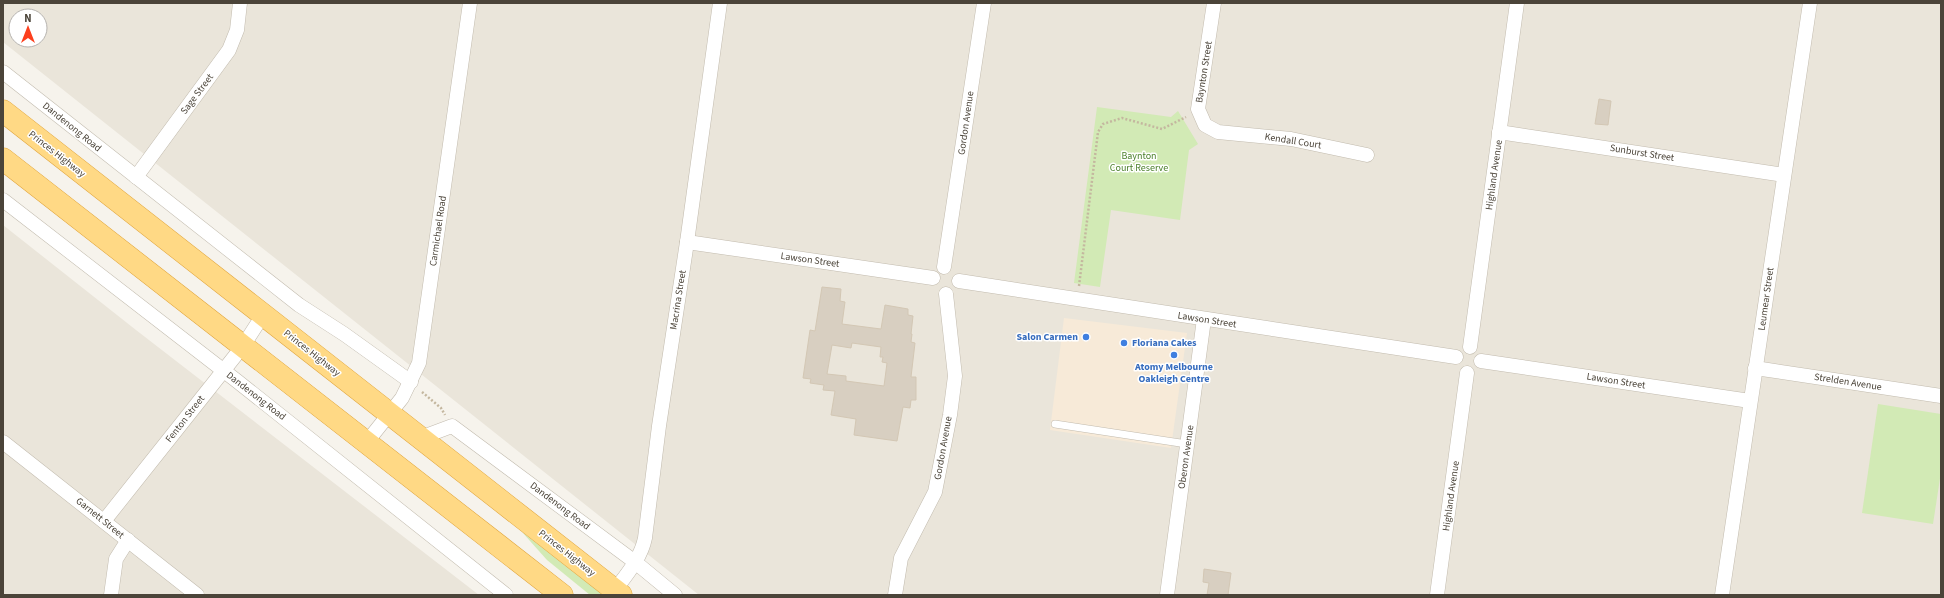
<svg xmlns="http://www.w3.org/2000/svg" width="1944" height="598" font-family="'Source Sans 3',sans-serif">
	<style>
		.residential { fill: #eae5da; fill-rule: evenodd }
		.commercial { fill: #f7ead8 }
		.green { fill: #d2eab5 }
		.building { fill: #d8cfc1; stroke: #d3c7b4; fill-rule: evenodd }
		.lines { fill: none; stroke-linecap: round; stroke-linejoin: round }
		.service-casing { stroke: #c2bbae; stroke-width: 8 }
		.minor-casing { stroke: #c2bbae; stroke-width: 15 }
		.trunk-casing { stroke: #e0a43c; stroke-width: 23 }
		.path { stroke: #c4b79f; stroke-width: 2.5; stroke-dasharray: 2 2; stroke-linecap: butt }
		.service { stroke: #fff; stroke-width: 7 }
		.minor { stroke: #fff; stroke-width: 14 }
		.trunk { stroke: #ffd985; stroke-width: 22 }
		.shop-dot { fill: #3f7fe0; stroke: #fff; stroke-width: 1.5 }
		.labels { text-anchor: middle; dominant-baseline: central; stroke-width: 3; stroke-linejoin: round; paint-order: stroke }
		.street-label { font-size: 10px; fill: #4b4439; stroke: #fff }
		.park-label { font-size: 10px; fill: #4a7f2a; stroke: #fff }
		.shop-label { font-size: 10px; font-weight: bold; fill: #366cbe; stroke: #fff; text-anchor: end }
	</style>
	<rect width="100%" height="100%" fill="#f6f3ec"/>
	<g class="residential">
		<path d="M3,3H1941V595H699L3,42ZM16,16H40V40H16Z"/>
		<polygon points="3,225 136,330 479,595 3,595"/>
	</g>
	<polygon class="commercial" points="1064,318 1187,333 1171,448 1050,430"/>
	<g class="green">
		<polygon points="1097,107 1171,117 1178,111 1198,144 1189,150 1180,220 1111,210 1100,287 1074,283"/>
		<polygon points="1878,404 1941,414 1941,472 1933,524 1862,513"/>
		<polygon points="522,532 603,595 590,595 547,560"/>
	</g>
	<g class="building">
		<polygon points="1599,99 1611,101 1608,125 1595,124"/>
		<path d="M822,287L841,289L840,301L845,302L842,324L881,329L885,305L908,309V315L913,316L911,334H912L911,342L915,343L911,377H916V400H911L910,408L903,407L897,441L854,435L856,419L831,415L835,391L823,390L824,385L810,383L811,379L803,378L810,330L815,331ZM852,343L881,347L880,357H883L882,362L887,363L884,386L846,381V376L827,374L832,345L851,348Z"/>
		<polygon points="1204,569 1231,573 1228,595 1207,595 1209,583 1203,582"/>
	</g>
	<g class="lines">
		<g class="service-casing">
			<polyline id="service" points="1055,424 1187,444"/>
		</g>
		<g class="minor-casing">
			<g id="minor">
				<polyline points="1214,3 1198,109 1205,125 1218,132 1291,139 1367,155"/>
				<polyline points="3,72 299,305 344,334 411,382"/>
				<polyline points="1499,132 1784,175"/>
				<polyline points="136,177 229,50 237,30 240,3"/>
				<polyline points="3,200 237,381 506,595"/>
				<polyline points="687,242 933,278"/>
				<polyline points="944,267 984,3"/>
				<polyline points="959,281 1456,357"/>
				<polyline points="1470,347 1517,3"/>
				<polyline points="1481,361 1750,401"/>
				<polyline points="1755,368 1941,396"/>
				<polyline points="420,438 452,426 635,562 675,595"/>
				<polyline points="3,442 197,595"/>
				<polyline points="366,443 402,398 419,363 470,3"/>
				<polyline points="104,521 243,346 263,315"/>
				<path d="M615,590C627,574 641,558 645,538L659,426L687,242L720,3"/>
				<polyline points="111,595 116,559 128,540"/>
				<polyline points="895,595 901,558 935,492 950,415 955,376 946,294"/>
				<polyline points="1167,595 1204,319"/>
				<polyline points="1437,595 1467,373"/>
				<polyline points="1722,595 1810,3"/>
			</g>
		</g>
		<g class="trunk-casing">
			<g id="trunk">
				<polyline points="3,111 621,595"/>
				<polyline points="3,159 562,595"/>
			</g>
		</g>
		<g class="path">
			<polyline points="1079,286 1098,132 1103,124 1122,118 1162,129 1186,117"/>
			<polyline points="422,392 441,408 445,415"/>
		</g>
		<use href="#service" class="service"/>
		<use href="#minor" class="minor"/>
		<use href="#trunk" class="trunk"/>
	</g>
	<g class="shop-dot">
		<circle cx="1086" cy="337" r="4"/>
		<circle cx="1124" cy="343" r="4"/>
		<circle cx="1174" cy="355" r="4"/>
	</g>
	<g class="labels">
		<g class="street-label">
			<text transform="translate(1204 72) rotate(-81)">Baynton Street</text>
			<text transform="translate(197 94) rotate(-53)">Sage Street</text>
			<text transform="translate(966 123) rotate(-82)">Gordon Avenue</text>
			<text transform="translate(72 127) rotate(39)">Dandenong Road</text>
			<text transform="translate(1293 141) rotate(9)">Kendall Court</text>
			<text transform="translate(1642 153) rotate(9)">Sunburst Street</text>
			<text transform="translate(57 154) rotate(38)">Princes Highway</text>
			<text transform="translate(1494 175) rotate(-82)">Highland Avenue</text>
			<text transform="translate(438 231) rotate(-82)">Carmichael Road</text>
			<text transform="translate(810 260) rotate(8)">Lawson Street</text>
			<text transform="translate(1766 299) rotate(-82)">Leumear Street</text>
			<text transform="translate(678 300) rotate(-81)">Macrina Street</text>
			<text transform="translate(1207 320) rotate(9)">Lawson Street</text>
			<text transform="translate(312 353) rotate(38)">Princes Highway</text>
			<text transform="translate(1616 381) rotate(9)">Lawson Street</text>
			<text transform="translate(1848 382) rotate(9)">Strelden Avenue</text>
			<text transform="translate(256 396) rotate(38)">Dandenong Road</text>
			<text transform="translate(185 419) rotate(-52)">Fenton Street</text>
			<text transform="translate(943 448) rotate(-80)">Gordon Avenue</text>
			<text transform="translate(1186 457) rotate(-82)">Oberon Avenue</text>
			<text transform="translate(1451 496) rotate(-82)">Highland Avenue</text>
			<text transform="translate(560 506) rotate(37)">Dandenong Road</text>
			<text transform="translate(100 518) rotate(39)">Garnett Street</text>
			<text transform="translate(567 553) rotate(38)">Princes Highway</text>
		</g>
		<g class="park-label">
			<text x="1139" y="156">Baynton<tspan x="1139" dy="12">Court Reserve</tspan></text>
		</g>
		<g class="shop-label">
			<text x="1078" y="337">Salon Carmen</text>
			<text x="1132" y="343" text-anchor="start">Floriana Cakes</text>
			<text x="1174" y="367" text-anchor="middle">Atomy Melbourne<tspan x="1174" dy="12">Oakleigh Centre</tspan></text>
		</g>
	</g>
	<rect width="1944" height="598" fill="none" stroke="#4b4439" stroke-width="8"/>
	<g transform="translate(28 28)"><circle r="19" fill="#ffffff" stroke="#b7b4b0"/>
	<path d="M0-3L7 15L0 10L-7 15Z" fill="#fc3f1d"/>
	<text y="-6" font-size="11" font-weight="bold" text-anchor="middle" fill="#4b4439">N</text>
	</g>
</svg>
